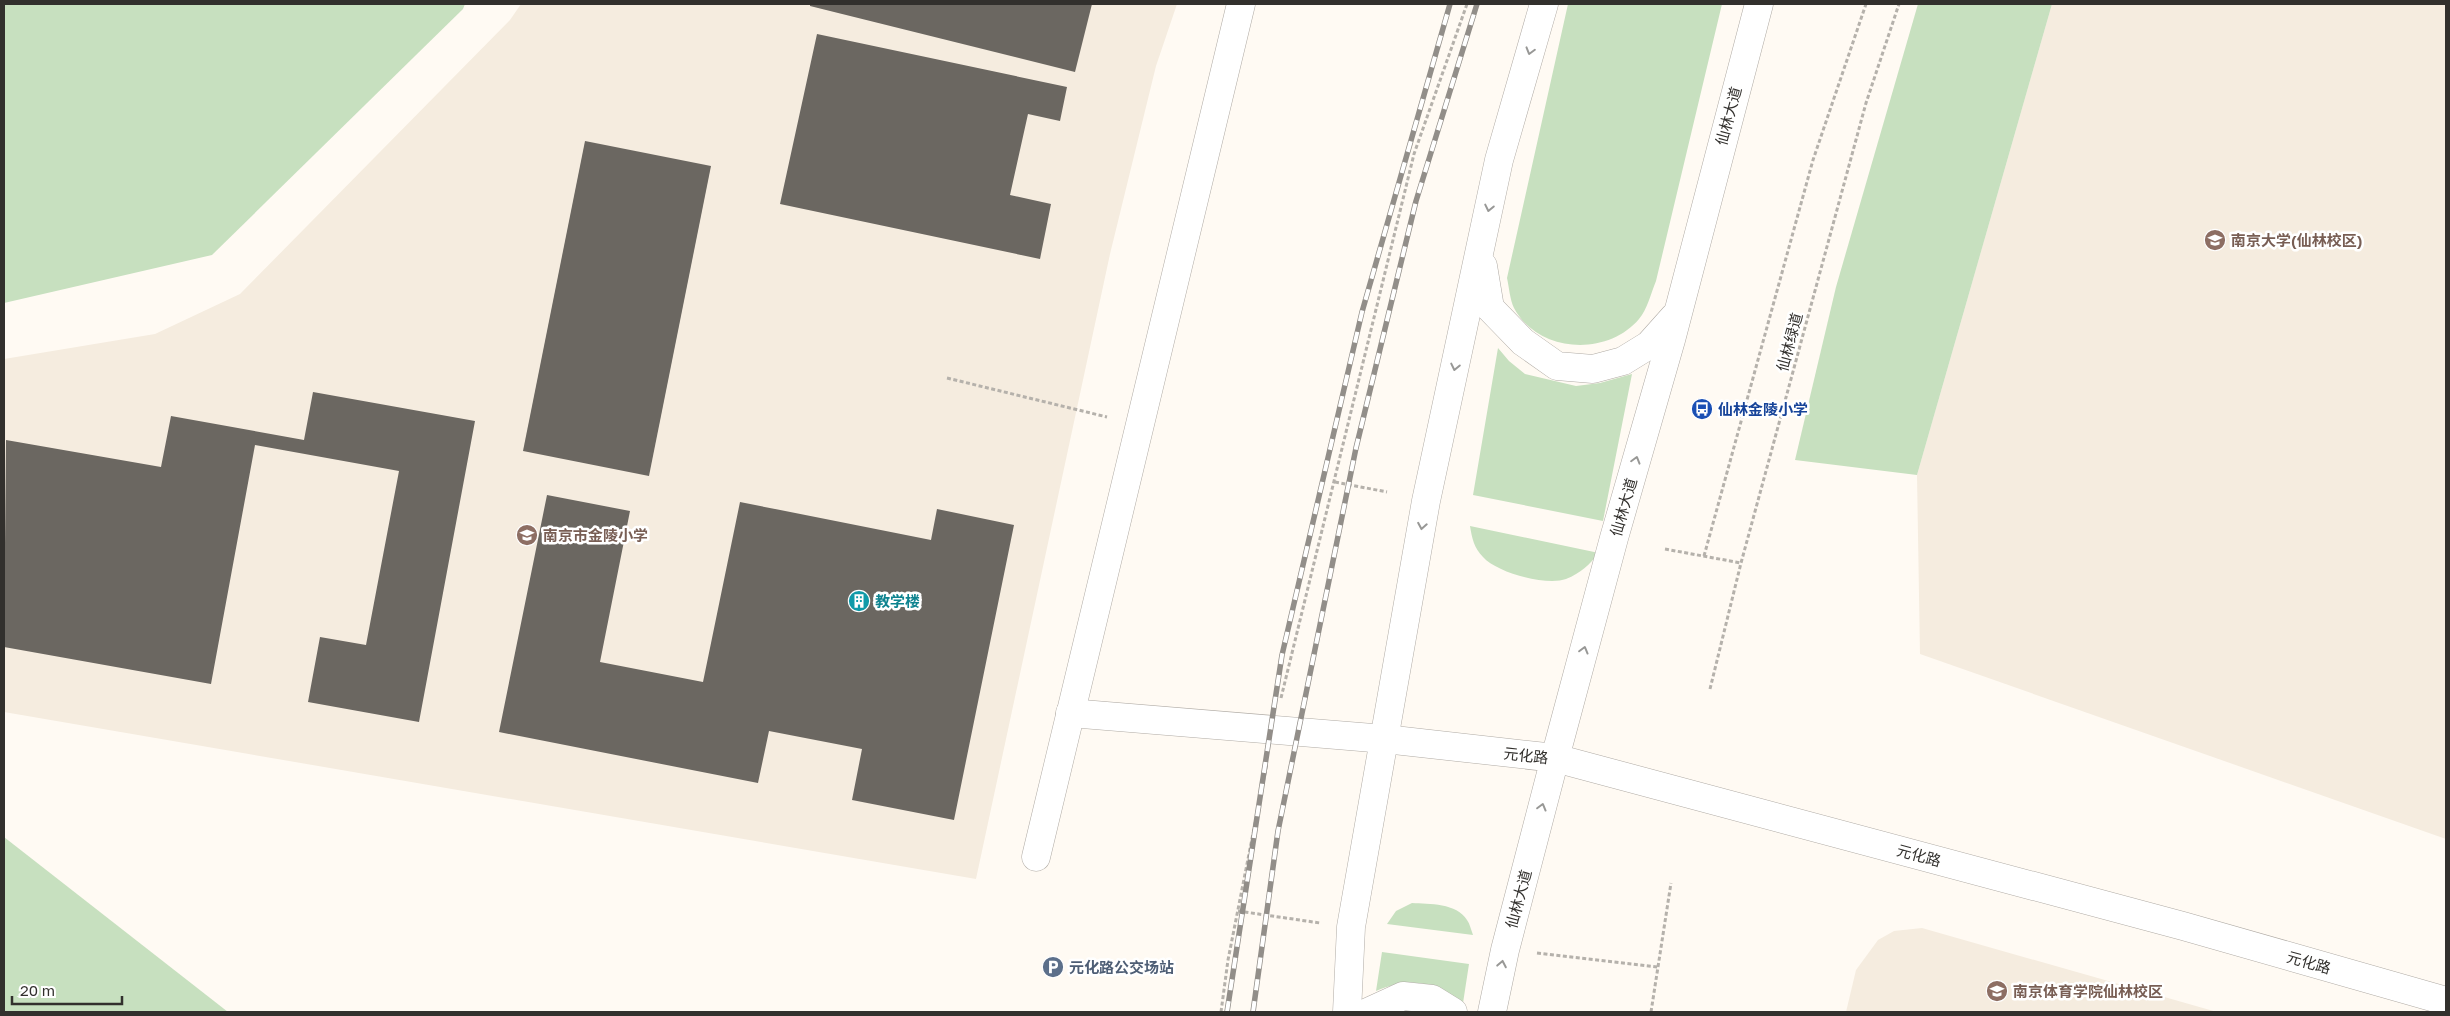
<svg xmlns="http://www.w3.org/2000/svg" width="2450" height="1016" font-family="'Golos Text','Noto Sans SC',sans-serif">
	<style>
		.built { fill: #f5ecdf }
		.green { fill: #c7e0bf }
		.building { fill: #6b6761 }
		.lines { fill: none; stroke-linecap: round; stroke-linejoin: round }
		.minor-casing { stroke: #b0aba5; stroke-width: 29 }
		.major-casing { stroke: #b0aba5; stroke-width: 29 }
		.path { stroke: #b5b1ab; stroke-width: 3; stroke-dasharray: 4 2.5; stroke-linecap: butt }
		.minor { stroke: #fff; stroke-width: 28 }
		.major { stroke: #fff; stroke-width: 28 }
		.rail-casing { stroke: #928e89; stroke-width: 5.5 }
		.rail { stroke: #fff; stroke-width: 4; stroke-dasharray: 11; stroke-linecap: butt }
		.oneway { stroke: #989896 }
		.labels { text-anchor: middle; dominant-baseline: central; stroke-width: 5; stroke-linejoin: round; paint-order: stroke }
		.street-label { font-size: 15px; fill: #32302d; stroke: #fff }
		.education-label { font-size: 15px; font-weight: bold; fill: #785e54; stroke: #fff; text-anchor: start }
		.transit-label { font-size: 15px; font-weight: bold; fill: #164399; stroke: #fff; text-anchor: start }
		.culture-label { font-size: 15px; font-weight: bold; fill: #0d838f; stroke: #fff; text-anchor: start }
		.service-label { font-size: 15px; font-weight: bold; fill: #4e5e75; stroke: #fff; text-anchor: start }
	</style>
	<rect width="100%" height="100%" fill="#fffaf3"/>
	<g class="built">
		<polygon points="521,4 1177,4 1156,66 1110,254 976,879 4,712 4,359 155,334 240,294 510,20"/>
		<polygon points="2052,4 2446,4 2446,839 1920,654 1917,475"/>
		<polygon points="1922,928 2217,1012 1846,1012 1856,970 1878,940 1894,931"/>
	</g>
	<g class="green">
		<polygon points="4,4 465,4 463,9 212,255 4,303"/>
		<path d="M1568,4H1722L1656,281C1651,293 1647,310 1639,319C1607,357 1538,353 1514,308C1510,300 1509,287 1507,278Z"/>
		<polygon points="1918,4 2052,4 1917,475 1795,460 1836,287"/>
		<polygon points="1498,348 1509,361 1525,374 1576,386 1600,383 1632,374 1603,521 1473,495"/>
		<path d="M1470,526L1599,553C1589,565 1581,573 1566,579C1547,586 1497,573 1483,557C1474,548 1472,538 1470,526Z"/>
		<polygon points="4,837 228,1012 4,1012"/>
		<path d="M1412,903C1429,904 1457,903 1467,920C1470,924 1471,930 1473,935L1387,924L1396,911Z"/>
		<path d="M1382,952L1469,964L1463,1003C1434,981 1410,977 1376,991Z"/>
	</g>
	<g class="building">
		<polygon points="810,4 1092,4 1075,72 810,6"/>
		<polygon points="817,34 1067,87 1060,121 1028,114 1010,195 1051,204 1040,259 780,204"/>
		<polygon points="585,141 711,166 649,476 523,451"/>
		<polygon points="313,392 475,421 419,722 308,702 320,637 366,645 399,471 255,445 211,684 4,647 6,440 161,467 171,416 304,440"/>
		<polygon points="547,495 630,511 600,662 703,682 740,502 931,540 937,509 1014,525 954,820 852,800 862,749 769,731 758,783 499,732"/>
	</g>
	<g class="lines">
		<g class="minor-casing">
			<g id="minor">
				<polyline points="1070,713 1385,739 1555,758 2183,926 2446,1001"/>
				<polyline points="1036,857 1241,4"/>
			</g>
		</g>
		<g class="major-casing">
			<g id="major">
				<polyline points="1483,266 1490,308 1523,342 1557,366 1593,369 1623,361 1649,345 1674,317"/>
				<polyline points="1347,1012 1351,927 1426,501 1499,160 1544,4"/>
				<polyline points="1368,1012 1403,996 1432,999 1453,1012"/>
				<polyline points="1492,1012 1505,950 1555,758 1614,538 1671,340 1759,4"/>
			</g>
		</g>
		<g class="path">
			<polyline points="947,378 1107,417"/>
			<polyline points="1335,482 1387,492"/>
			<polyline points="1665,549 1741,563"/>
			<polyline points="1704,556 1813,160 1866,4"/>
			<polyline points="1710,689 1741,563 1866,103 1899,4"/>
			<polyline points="1281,698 1414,154 1467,4"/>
			<polyline points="1238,911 1320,923"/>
			<polyline points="1537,953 1658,967"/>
			<polyline points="1221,1012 1228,960 1267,763"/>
			<polyline points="1651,1012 1671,883"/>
		</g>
		<use href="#minor" class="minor"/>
		<use href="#major" class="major"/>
		<g class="rail-casing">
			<g id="rail">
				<polyline points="1227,1012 1282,655 1362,312 1450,4"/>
				<polyline points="1253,1012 1278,831 1356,448 1416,201 1477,4"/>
			</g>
		</g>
		<use href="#rail" class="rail"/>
	</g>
	<defs><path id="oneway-chevron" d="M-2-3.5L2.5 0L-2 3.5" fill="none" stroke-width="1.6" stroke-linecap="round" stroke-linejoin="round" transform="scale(1.25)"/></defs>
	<g class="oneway">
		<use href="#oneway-chevron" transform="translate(1530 51) rotate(106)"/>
		<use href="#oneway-chevron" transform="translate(1489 208) rotate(102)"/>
		<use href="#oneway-chevron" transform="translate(1455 367) rotate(102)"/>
		<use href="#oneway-chevron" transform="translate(1636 460) rotate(-74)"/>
		<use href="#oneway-chevron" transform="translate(1422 526) rotate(100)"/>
		<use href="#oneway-chevron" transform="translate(1584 650) rotate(-75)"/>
		<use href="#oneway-chevron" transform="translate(1542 807) rotate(-75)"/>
		<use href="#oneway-chevron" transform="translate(1502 964) rotate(-79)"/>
	</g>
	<defs>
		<g id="university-disc" transform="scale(1.125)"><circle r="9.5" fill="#8d6e63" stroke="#fff"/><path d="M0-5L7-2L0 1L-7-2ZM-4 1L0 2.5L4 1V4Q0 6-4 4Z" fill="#fff"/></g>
		<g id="bus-disc" transform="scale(1.125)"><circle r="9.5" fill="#1a4fb4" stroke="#fff"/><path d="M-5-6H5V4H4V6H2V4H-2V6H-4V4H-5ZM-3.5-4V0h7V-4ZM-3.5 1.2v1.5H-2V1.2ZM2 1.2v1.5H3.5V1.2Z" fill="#fff"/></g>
		<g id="school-disc" transform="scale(1.125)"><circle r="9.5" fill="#8d6e63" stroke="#fff"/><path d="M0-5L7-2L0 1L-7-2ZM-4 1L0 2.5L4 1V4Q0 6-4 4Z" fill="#fff"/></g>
		<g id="building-disc" transform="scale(1.125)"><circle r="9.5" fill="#0f9aa8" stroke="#fff"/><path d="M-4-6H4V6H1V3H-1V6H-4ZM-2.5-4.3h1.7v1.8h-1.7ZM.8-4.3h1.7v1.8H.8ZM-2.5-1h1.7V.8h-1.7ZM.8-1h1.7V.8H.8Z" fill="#fff"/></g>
		<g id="parking-disc" transform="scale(1.125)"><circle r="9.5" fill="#5c6f8a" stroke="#fff"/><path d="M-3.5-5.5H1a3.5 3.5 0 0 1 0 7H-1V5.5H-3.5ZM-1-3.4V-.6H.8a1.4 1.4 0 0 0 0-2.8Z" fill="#fff"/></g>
	</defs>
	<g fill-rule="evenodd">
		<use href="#university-disc" x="2215" y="240"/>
		<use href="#bus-disc" x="1702" y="409"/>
		<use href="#school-disc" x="527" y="535"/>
		<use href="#building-disc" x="859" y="601"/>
		<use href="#parking-disc" x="1053" y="967"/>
		<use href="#university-disc" x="1997" y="991"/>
	</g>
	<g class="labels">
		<g class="street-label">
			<text transform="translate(1728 116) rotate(-75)">仙林大道</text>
			<text transform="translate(1789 342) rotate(-75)">仙林绿道</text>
			<text transform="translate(1623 507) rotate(-74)">仙林大道</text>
			<text transform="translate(1526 755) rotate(6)">元化路</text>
			<text transform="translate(1919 855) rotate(15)">元化路</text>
			<text transform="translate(1518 899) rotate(-75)">仙林大道</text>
			<text transform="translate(2309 962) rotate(16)">元化路</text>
		</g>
		<g class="education-label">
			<text x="2231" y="240">南京大学(仙林校区)</text>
			<text x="543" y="535">南京市金陵小学</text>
			<text x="2013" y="991">南京体育学院仙林校区</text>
		</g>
		<g class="transit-label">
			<text x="1718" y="409">仙林金陵小学</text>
		</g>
		<g class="culture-label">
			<text x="875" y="601">教学楼</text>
		</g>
		<g class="service-label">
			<text x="1069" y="967">元化路公交场站</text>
		</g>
	</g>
	<rect width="2450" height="1016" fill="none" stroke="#32302d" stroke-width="10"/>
	<path d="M12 996v8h110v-8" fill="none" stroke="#32302d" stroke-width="2.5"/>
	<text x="20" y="996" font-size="15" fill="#32302d" stroke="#ffffff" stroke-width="4" paint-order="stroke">20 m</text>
</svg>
